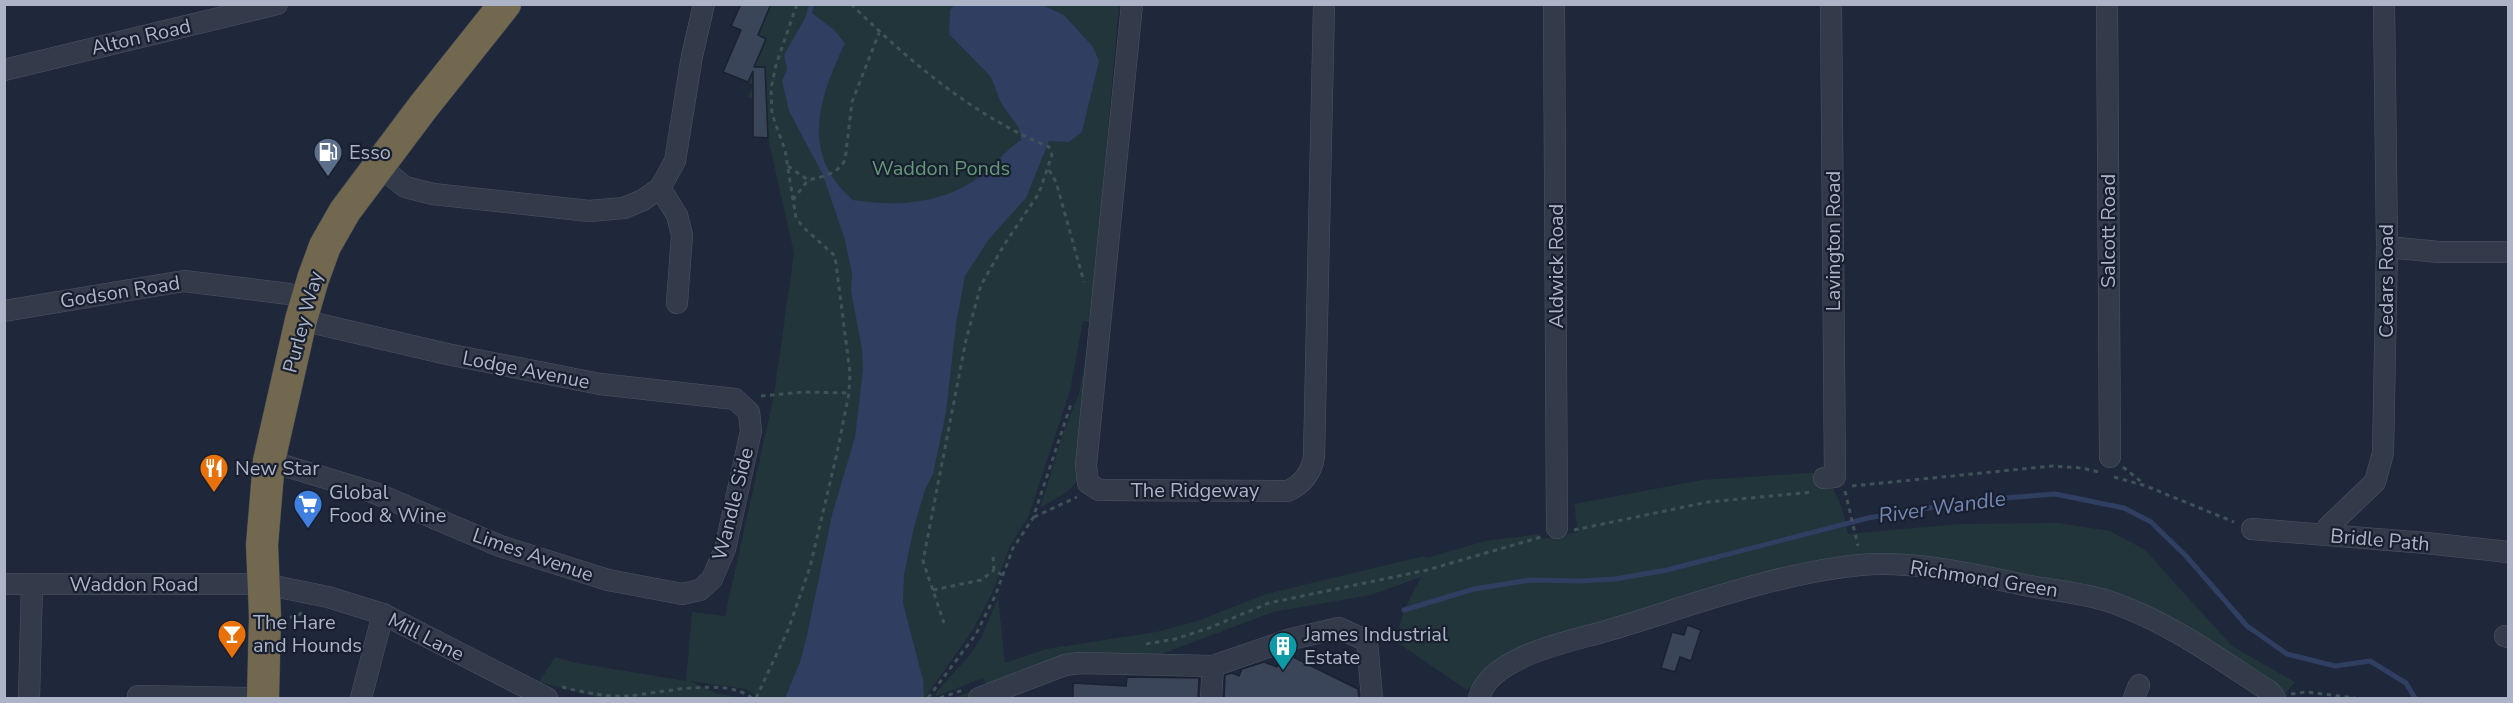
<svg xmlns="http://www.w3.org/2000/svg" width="2513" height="703" font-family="'Nunito Sans',sans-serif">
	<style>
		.green { fill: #21353b }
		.water { fill: #2f3e61 }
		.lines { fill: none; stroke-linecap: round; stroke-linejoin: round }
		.stream { stroke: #2f3e61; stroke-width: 5 }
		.building { fill: #3b455a; stroke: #1a2131; stroke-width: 1.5 }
		.minor-casing { stroke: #4d5465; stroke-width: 22 }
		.highway-casing { stroke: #3a4152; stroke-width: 33 }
		.path { stroke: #3f5258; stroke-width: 3; stroke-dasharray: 4.5 4.5; stroke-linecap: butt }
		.minor { stroke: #333a4a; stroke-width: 21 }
		.highway { stroke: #71684f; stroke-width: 32 }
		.labels { text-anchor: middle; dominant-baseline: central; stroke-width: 4.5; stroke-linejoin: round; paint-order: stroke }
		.street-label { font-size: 20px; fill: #adb4c7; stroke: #181f2f }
		.poi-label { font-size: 20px; fill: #adb4c7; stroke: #181f2f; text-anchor: start }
		.park-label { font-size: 20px; fill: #639976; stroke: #181f2f }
		.water-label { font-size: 21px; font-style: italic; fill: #7386b2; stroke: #181f2f }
	</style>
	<rect width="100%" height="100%" fill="#1f273a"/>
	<g class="green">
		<polygon points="771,5 1119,5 1091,322 1083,321 1070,391 1029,515 1010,546 992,594 972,631 925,698 759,698 746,689 690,681 715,693 744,698 600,698 539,682 555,657 577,663 686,681 692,612 725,616 774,395 794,253 768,138 753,137 753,99 748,97 753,85 748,82 766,39 758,35"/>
		<polygon points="1089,342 1076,463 1080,478 1067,492 1040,508 1062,437 1079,393"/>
		<path d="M1823,472C1837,493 1844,509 1848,534L1959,524L2059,523L2110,531L2145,550L2232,646L2295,682L2286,693L2168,618L1856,562L1504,661L1467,690L1395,641L1404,610L1421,577L1371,595L1273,612L1145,660L1019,676L963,698H954L986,685L983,678L935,697L937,691L969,656L981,638L998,598L1005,663L1046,649L1156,632L1197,621L1266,594L1424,556L1427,558L1485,541L1540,534L1542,539L1578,532L1574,504L1702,480Z"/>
	</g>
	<path class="water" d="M809,5H814L812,13L834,30L845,43C819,99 799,153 853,200C896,207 943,204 979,177C995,166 1005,150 1021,140L1019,128L1001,103L991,77L949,34L950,10L954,5H1042L1064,15L1093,47L1099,61L1082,132L1069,142L1049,141L1026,198L989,239L965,276L956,324L946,412L933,474L925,490L914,527L904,575L903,603L923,680L924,698H785L800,662L807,635L832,515L855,437L863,370L862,349L851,291L852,273L845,240L823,175L789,111L782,81L787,69L784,55L805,18Z"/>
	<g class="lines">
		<polyline class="stream" points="1404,610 1474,589 1530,580 1579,581 1615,579 1667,570 1868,518 1978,500 2055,494 2124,508 2151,522 2186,556 2247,626 2287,654 2335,666 2370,661 2406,683 2415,698"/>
	</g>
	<g class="building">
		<polygon points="741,4 771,4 758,35 766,39 754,67 765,67 768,138 753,137 753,71 748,82 723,72 741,30 731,26"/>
		<polygon points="1687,625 1701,630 1691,661 1680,657 1675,672 1661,668 1672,632 1684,635"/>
		<polygon points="1287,654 1358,689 1359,699 1224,699 1225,675 1232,673 1239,676 1242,669 1264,662 1277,667 1281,656"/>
		<polygon points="1127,677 1199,678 1198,699 1073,699 1073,683 1126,686"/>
	</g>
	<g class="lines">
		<g class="minor-casing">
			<g id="minor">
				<path d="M1132,4L1086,465L1088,483L1099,490L1288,491C1302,484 1311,474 1314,457L1324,4"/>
				<polyline points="1554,4 1557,528"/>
				<polyline points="2107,4 2110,457"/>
				<polyline points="4,70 277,4"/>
				<polyline points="378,165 405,187 433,194 589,211 624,208 643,200 660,188 675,161 692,56 704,4"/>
				<polyline points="660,188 677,215 682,235 677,303"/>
				<polyline points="2387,247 2439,252 2508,252"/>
				<polyline points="4,311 184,281 289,294 307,299"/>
				<polyline points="269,461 375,493 500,546 608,580 682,594 700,590 712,579 725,549 751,431 749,412 735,399 600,384 447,354 301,320"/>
				<polyline points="1824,478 1835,477 1831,4"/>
				<polyline points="2252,529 2426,543 2508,552"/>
				<polyline points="2325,535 2328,527 2375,482 2383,453 2387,247 2384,4"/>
				<polyline points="4,584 264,584 328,597 383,614 547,698"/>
				<polyline points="2505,636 2508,637"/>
				<polyline points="1213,666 1291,639 1339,628 1367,641 1372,698"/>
				<polyline points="138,696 248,698"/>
				<polyline points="29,698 32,585"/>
				<polyline points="361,698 383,614"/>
				<polyline points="979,698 1065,665 1080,663 1213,666 1211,698"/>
				<path d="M1479,698C1490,656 1569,642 1606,631C1687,607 1777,573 1860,565C1919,560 1979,576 2035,587C2065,592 2096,595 2124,607C2176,627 2222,661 2269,691L2275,698"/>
				<polyline points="2134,698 2139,685"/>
			</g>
		</g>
		<g class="highway-casing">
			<polyline id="highway" points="263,698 265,616 262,545 269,461 301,320 313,279 325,246 345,211 423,107 505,4"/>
		</g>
		<g class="path">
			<path d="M851,4C910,62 972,115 1049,147L1052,155L1039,193L1004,245L981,285L966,340L923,561L944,623"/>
			<path d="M788,166L808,180C822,177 838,174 845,160L852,102L879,33"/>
			<polyline points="1049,170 1056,182 1084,282"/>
			<polyline points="793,200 808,180"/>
			<polyline points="761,396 804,392 849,393"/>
			<polyline points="2123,467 2144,484"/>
			<polyline points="2114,477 2146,486 2234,522"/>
			<polyline points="1852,486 2052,466 2082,468 2099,472"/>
			<polyline points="1845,491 1858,546"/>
			<polyline points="1034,517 1077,497"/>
			<polyline points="1574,530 1708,502 1813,492"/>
			<polyline points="993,557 994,570 1002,575"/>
			<polyline points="933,590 981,580 994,570"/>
			<polyline points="290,617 297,617 302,612"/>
			<polyline points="1146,644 1175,639 1209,628 1269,603 1427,570 1541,537"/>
			<path d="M562,687C582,692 605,697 626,696C658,694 725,676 752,698"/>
			<polyline points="2291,694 2307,692 2355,698"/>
			<polyline points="756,698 788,630 810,567 837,453 849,393 850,373 835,256 804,228 796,218 785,150 772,114 771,89 776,65 797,4"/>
			<polyline points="928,698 976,634 995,596 1013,548 1033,518 1072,401"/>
			<polyline points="940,698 963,690"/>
		</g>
		<use href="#minor" class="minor"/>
		<use href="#highway" class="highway"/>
	</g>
	<defs>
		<g id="fuel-pin" transform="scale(1.5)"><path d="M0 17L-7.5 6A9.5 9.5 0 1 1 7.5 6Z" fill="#5c6f8a" stroke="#181f2f"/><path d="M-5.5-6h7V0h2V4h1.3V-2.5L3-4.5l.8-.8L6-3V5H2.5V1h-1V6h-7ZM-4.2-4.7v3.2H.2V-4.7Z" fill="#fff"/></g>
		<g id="restaurant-pin" transform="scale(1.5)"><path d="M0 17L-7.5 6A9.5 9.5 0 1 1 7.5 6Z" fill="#e8710a" stroke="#181f2f"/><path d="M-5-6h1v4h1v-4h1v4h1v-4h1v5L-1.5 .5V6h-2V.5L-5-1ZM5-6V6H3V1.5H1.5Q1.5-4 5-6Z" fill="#fff"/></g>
		<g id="supermarket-pin" transform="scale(1.5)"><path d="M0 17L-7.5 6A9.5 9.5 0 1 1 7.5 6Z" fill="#3f7fe0" stroke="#181f2f"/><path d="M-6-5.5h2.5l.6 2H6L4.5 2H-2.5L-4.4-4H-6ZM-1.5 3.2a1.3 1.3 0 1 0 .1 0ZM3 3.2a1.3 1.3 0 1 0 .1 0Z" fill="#fff"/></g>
		<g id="bar-pin" transform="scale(1.5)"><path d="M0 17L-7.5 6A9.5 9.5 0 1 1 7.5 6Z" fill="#e8710a" stroke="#181f2f"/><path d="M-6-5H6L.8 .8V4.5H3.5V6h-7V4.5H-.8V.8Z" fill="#fff"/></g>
		<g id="building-pin" transform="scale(1.5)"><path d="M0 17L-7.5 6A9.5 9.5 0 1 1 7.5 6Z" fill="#0f9aa8" stroke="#181f2f"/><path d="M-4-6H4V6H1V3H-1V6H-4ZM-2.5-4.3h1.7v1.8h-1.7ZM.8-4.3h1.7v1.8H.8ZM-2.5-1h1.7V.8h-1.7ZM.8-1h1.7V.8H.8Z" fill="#fff"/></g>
	</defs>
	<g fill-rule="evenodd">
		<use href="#fuel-pin" x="328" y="152"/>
		<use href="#restaurant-pin" x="214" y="468"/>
		<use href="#supermarket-pin" x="308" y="504"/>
		<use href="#bar-pin" x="232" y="634"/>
		<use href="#building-pin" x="1283" y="646"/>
	</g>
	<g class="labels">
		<g class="street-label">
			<text transform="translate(141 37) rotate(-13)">Alton Road</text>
			<text transform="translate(2108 231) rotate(-90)">Salcott Road</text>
			<text transform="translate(1833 241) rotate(-90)">Lavington Road</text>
			<text transform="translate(1556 266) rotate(-90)">Aldwick Road</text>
			<text transform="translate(2386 281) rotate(-90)">Cedars Road</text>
			<text transform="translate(120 292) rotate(-9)">Godson Road</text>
			<text transform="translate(303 322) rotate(-75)">Purley Way</text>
			<text transform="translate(526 370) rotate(11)">Lodge Avenue</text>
			<text x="1195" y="490">The Ridgeway</text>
			<text transform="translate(733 504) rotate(-76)">Wandle Side</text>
			<text transform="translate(2380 540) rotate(5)">Bridle Path</text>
			<text transform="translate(533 555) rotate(19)">Limes Avenue</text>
			<text transform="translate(1984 579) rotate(9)">Richmond Green</text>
			<text x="134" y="584">Waddon Road</text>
			<text transform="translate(426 637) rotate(27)">Mill Lane</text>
		</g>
		<g class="poi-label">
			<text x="349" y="152">Esso</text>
			<text x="235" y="468">New Star</text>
			<text x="329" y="492">Global<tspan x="329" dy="23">Food &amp; Wine</tspan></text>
			<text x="253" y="622">The Hare<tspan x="253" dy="23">and Hounds</tspan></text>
			<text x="1304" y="634">James Industrial<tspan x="1304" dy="23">Estate</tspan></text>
		</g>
		<g class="park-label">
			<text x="941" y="168">Waddon Ponds</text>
		</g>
		<g class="water-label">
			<text transform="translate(1942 507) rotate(-8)">River Wandle</text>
		</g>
	</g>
	<rect width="2513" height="703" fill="none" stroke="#adb4c7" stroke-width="12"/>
</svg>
